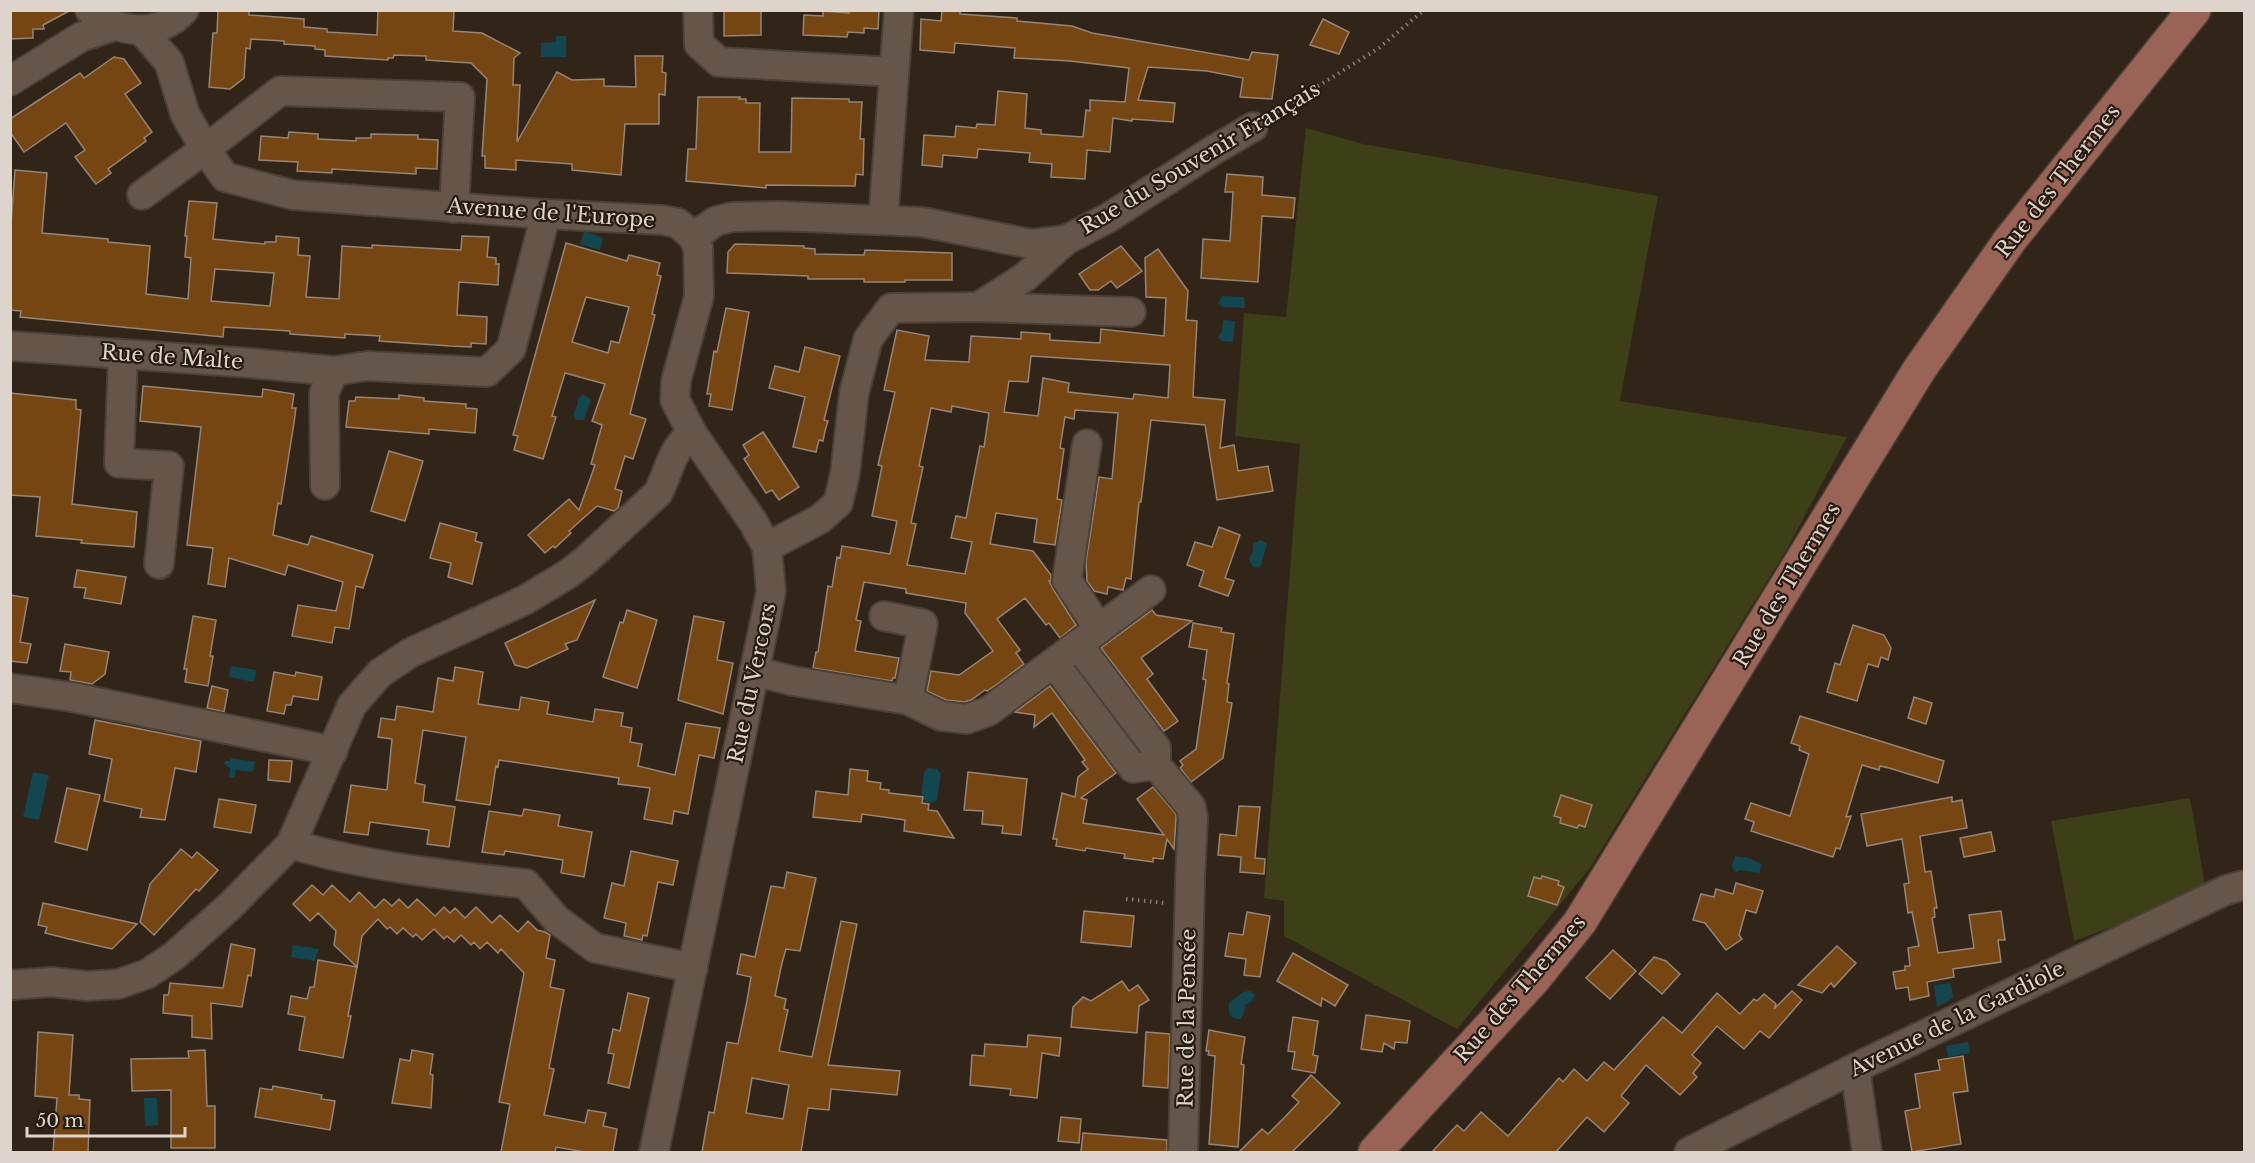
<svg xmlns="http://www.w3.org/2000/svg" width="2255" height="1163" font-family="'Libre Baskerville',serif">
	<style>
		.green { fill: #3d3f16 }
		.water { fill: #134750 }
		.building { fill: #764612; stroke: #958577; stroke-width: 1.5; fill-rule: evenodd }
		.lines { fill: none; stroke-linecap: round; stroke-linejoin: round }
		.minor-casing { stroke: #4c4137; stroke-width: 32 }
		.major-casing { stroke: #4c4137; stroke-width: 36 }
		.path { stroke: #897e74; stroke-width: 4; stroke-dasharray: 1.5 4.5; stroke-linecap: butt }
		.minor { stroke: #655649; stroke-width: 28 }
		.major { stroke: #996455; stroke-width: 33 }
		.labels { text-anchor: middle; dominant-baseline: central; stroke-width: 4.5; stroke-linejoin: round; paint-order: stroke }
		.street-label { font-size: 21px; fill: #ddd4cc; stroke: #271a0f }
	</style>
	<rect width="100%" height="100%" fill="#312418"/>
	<g class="green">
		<polygon points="1306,128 1363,144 1658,196 1620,401 1847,437 1787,549 1590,868 1457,1029 1284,936 1284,901 1264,898 1300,444 1235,436 1244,313 1286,317"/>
		<polygon points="2190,798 2206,891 2074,941 2051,821"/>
	</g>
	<g class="water">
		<polygon points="556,36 566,36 566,57 541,57 541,43 556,42"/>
		<polygon points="584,231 603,238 600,250 580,244"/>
		<polygon points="1222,296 1244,297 1245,308 1222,307 1218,303"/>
		<polygon points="1223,320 1235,321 1233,342 1221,341 1218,337 1222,331"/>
		<polygon points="583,394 591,399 584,420 576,420 573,415 578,403 577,400"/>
		<polygon points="1261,540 1267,544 1260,568 1252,566 1249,560 1253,551 1253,544"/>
		<polygon points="231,666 256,670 254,682 229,677"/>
		<polygon points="231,758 255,762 253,772 236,770 234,778 229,777 230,768 224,764 225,761 230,761"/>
		<polygon points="928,768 937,769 941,774 937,800 932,803 926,802 921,797 924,772"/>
		<polygon points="33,772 49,775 39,820 23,817"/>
		<polygon points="1735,856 1749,858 1762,864 1759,873 1740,870 1737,872 1734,871 1732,865"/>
		<polygon points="293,945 319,949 314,961 291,957"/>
		<polygon points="1951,983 1953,998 1937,1007 1934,985"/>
		<path d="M1250,991L1255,995L1252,1001L1245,1005L1244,1013L1240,1019C1229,1019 1228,1013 1229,1003L1243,992Z"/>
		<polygon points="1968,1042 1970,1053 1948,1057 1946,1046"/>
		<polygon points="144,1098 157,1098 158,1125 145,1126"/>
	</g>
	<g class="building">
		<polygon points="10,10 71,10 43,25 44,29 33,29 33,38 10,39"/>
		<polygon points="218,10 249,10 249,15 304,19 304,27 327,29 327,32 377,35 378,10 454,10 453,31 482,33 520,53 514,58 513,85 520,85 517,142 557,72 572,80 604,79 604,86 636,87 635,56 663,56 662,72 666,73 665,95 659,94 659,124 625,124 621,175 572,170 572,164 516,160 516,170 485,168 485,156 482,156 487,79 471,63 426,60 426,56 394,55 393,58 388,58 388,60 325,56 325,50 315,49 315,46 284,44 284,41 251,39 250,49 246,48 244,78 230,89 209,87 213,33 217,33"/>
		<polygon points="724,10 761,10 761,35 724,36"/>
		<polygon points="850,10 879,10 878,29 864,28 864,33 848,32 847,37 803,35 804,15 823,16 823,11 849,13"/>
		<polygon points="942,10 960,10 960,14 1017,18 1017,21 1072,26 1092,33 1249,60 1252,52 1278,55 1272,99 1240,97 1243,78 1207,71 1148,67 1138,100 1175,103 1173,122 1132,119 1132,121 1113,118 1110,152 1087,150 1085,179 1051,177 1052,164 1029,162 1030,153 978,149 977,158 943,155 942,167 922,165 924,135 955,137 956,126 976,128 977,124 995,125 998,91 1027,94 1025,128 1041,130 1041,134 1083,137 1086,110 1090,111 1090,100 1125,102 1129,68 1070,61 1014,58 1015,48 955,43 954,53 920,50 921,19 941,21"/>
		<polygon points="1323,19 1349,32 1339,54 1310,45"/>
		<polygon points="114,57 124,59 141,83 125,94 152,132 144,138 146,141 108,169 111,173 96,184 75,157 85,150 66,123 24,152 10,132 10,119 80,73 84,78"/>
		<polygon points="698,97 740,97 739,99 746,99 746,103 760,103 759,152 791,152 792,98 849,99 849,102 862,102 860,139 864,139 863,175 856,174 855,186 766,185 766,188 686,181 688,149 696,149"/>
		<polygon points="289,132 318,134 318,139 356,141 356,138 371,138 371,134 418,135 418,139 438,140 437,169 416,168 416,174 332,169 332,173 297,171 298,162 259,160 261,136 288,138"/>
		<path d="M15,170L47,173L42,233L108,239V242L150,246L146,294L188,299L191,258L185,257L187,236H185L189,201L217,203L213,239L265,244V242H276V236L299,238L298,255L310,256L306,297L339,299L342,246L372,248V245L461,250L462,236L489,237L487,257L496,258V264H499L498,285L459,282L457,315L487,317L486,344L471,343V347L450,346L379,341L380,336L345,334V338L290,334V331L224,327L223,337L20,317L21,311L10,310V237ZM215,269L274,273L270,306L211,301Z"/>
		<polygon points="1227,174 1263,177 1262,195 1295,198 1293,218 1262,216 1258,282 1201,278 1203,239 1230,241 1233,192 1225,192"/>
		<path d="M566,243L627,261L629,255L660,263L657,275L661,276L652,314L655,315L630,414L646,419L633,459L625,456L615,489L622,491L618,508L614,511L597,506L569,531L571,533L555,548L553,546L545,553L528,535L569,499L579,510L595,465L591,464L602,425L592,421L605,384L565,373L552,416L556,417L543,459L514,450L518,436L513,435ZM586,297L629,307L619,343L611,341L608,353L572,342Z"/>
		<polygon points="735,244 804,246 804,248 815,249 815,254 864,255 865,250 952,253 952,280 905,280 905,282 864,282 864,279 808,279 808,276 727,273 728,252"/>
		<polygon points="1121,246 1142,271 1117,288 1111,281 1098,290 1090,290 1079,274"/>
		<path d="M1158,249L1188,291L1186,320L1197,321L1193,397L1225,400L1220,448L1234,445L1238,471L1268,466L1273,491L1217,500L1205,425L1151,420L1141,502H1139L1131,579L1126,578L1123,590L1108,587L1107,594L1094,591L1087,581L1086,562L1099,477L1112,479L1118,413L1075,410L1074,419L1065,417L1060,448L1064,449L1057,499L1062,500L1055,545L1034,542L1037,519L996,513L990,544L1033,551L1051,575V581H1049L1053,589L1076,625L1060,638L1049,623L1046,625L1025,598L997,619L1020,650L1016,653L1024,664L996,685L987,691L985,690L971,700L965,702L946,700L927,691L931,671L959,675L993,651L965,613L966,603L906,593V589L864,582L856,620L861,621L855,651L899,658L895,678H893L892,681L813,668L816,652H818L828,586L832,587L837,557L840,558L842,546L890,554L897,521L872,516L882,466L878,465L895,392L884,390L897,330L929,336L925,360L969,362L971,336L1021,339V332L1050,334V340L1100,343L1101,329L1164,336L1166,298L1146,297L1145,258ZM1031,356L1170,365L1168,398L1134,394L1133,399L1068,392L1069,383L1043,378L1038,416L1004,412L1009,381L1028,382ZM952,406L989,413L984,447L980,446L966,518L956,516L951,538L972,542L965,574L907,565L916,524L911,523L923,467L919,466L931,408L951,412Z"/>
		<polygon points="726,308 749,312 732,410 709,406 711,394 707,394 714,351 717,352"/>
		<polygon points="805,347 840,356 824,420 828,421 825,431 823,441 819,440 816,452 793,447 805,397 769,388 775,366 799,372"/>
		<polygon points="143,386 262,397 263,389 294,394 292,408 296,408 294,423 281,504 278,503 273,535 308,545 311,536 373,555 363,588 356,586 349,629 335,627 332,643 292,636 298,605 336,611 343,582 288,565 285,575 229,558 225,587 208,584 213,548 187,545 201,427 140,421"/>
		<polygon points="10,393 76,400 76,409 81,410 72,504 137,512 134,547 81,543 82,540 36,536 40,497 10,495"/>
		<polygon points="399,395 424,398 424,401 466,404 466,408 477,409 475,433 429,429 429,434 346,427 349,401 355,401 356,397 399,399"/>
		<polygon points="763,432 799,487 779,500 772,490 766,493 744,459 749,455 743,445"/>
		<polygon points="389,451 423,461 405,521 371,511"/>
		<polygon points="440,523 477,533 475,541 482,543 472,584 448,577 451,563 430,558"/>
		<polygon points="1219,527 1240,535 1225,578 1234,581 1228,596 1199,586 1204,571 1187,565 1195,542 1212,547"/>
		<polygon points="77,570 126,577 121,604 84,598 86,588 74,587"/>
		<polygon points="10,595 28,598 20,642 31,644 27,663 10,661"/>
		<polygon points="595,600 577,640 565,644 568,649 527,668 515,665 505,643"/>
		<polygon points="627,610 657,620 637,688 603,677 620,622 623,623"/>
		<polygon points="1152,610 1156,615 1192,621 1141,658 1153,674 1147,679 1178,721 1164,731 1101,648"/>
		<polygon points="193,616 216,620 210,656 213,656 208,686 185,682 187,669 184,669"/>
		<polygon points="694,616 724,622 717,660 733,663 723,714 678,700"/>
		<polygon points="1193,623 1222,628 1221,632 1234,634 1227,683 1229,684 1227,702 1232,703 1223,758 1191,782 1180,768 1183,765 1180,761 1196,749 1206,680 1203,679 1207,650 1189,647"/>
		<polygon points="1853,625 1884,635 1891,648 1888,660 1881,657 1878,667 1868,664 1857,701 1827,692 1835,663 1840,665"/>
		<polygon points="65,644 109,652 105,674 92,684 70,680 71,672 60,671"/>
		<polygon points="455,667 483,672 478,704 519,710 521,697 549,702 547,714 593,722 595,709 623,713 621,726 632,728 630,742 642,744 638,766 675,775 686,723 720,728 714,758 699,755 688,814 674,811 672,824 644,819 650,788 618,784 619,778 499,760 498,767 496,766 490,805 456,800 466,737 423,730 415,783 425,785 423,802 455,807 449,847 427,844 429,830 370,822 368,835 344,832 351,785 387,790 392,739 378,737 381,718 395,720 397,706 433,712 438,678 453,681"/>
		<polygon points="274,672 295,676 296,672 322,677 318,700 293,696 291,705 286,705 284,714 267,711"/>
		<polygon points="212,686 228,690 224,712 207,708"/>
		<polygon points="1050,686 1116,773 1081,798 1087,800 1083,823 1164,835 1137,799 1153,787 1176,814 1176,819 1174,849 1167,839 1163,859 1153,858 1153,862 1124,858 1125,854 1086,848 1085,851 1056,846 1057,839 1053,839 1062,793 1075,797 1078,777 1088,769 1082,762 1085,760 1052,713 1034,727 1035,715 1015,712"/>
		<polygon points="1914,697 1932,703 1926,724 1908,718"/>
		<polygon points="1800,716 1944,761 1938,783 1889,768 1880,766 1879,770 1862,765 1846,817 1851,816 1840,849 1836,848 1833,857 1751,831 1754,822 1745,819 1751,803 1790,816 1809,754 1799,750 1800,746 1791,743"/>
		<polygon points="95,720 201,741 196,772 175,768 165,820 140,817 142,809 104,801 112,759 89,754"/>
		<polygon points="269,760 292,761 290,782 268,780"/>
		<polygon points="850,769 868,771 867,781 881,783 880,789 889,790 889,793 923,797 922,803 929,804 928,810 937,811 954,838 904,831 905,820 862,814 861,822 813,817 816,791 848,795"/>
		<polygon points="968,772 1027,779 1021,835 1002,833 1003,826 982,824 983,811 964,810"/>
		<polygon points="67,788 100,795 87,850 55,842"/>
		<polygon points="1561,795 1592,805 1585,827 1579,825 1577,828 1560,823 1561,818 1554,816"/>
		<polygon points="1952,797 1952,802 1962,800 1967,828 1920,836 1925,872 1931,871 1937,908 1934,908 1935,917 1932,918 1938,953 1974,948 1969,915 2001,911 2005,940 1998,940 2001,962 1953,969 1954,977 1927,982 1929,996 1910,1000 1908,987 1896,989 1893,972 1905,970 1905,966 1910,966 1908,948 1919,946 1912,912 1908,913 1904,884 1909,883 1902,839 1867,846 1861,814"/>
		<polygon points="219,799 256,805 251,833 214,827"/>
		<polygon points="1239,806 1260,807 1255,858 1265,859 1264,874 1240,872 1241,857 1218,855 1220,834 1236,836"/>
		<polygon points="524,809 560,815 558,826 592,832 584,877 561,873 563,860 505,851 504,855 482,852 489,811 522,816"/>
		<polygon points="1991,832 1995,851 1964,857 1960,838"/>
		<polygon points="181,849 192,858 197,852 218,870 199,891 196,889 154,935 140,922 150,884"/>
		<polygon points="631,851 678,861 673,885 658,882 647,936 643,935 642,940 624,936 626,923 604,918 612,883 624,886"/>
		<path d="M787,872L816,878L800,951L786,949L782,963L775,996L786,999L784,1009L788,1010L779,1051L812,1057L841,921L857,924L828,1065L900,1071L897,1095L831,1089L829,1110L808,1108L801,1152H702L709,1112L714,1113L727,1042L738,1044L747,1001L751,977L737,974L741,954L755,957L771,886L784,888ZM752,1078L789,1085L783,1119L746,1113Z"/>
		<polygon points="1542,876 1559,881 1558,885 1564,887 1557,905 1528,896 1534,877 1541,879"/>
		<polygon points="1736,883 1763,891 1756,913 1746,910 1739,935 1742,939 1726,950 1705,923 1693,920 1701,894 1714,897 1716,889 1733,894"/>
		<polygon points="312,885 323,895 332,885 350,902 359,892 375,908 384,899 392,906 399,899 408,908 417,899 435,916 444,907 450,913 455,908 465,918 476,907 492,923 500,915 518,932 528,921 537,930 545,932 550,935 546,958 555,960 550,987 564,990 549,1068 554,1069 544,1115 585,1123 588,1110 606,1113 603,1126 617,1129 613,1152 585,1152 556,1147 555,1152 501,1152 510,1104 499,1102 524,973 501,949 498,953 487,942 480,949 474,942 471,945 461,935 454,942 447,936 444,939 434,929 422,940 416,934 413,937 403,928 397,934 390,927 387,929 378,919 362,936 357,967 334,945 336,931 318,913 310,921 293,904"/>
		<polygon points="43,903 52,905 137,924 112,949 69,939 45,933 47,927 38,925"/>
		<polygon points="1084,911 1134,916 1131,947 1081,942"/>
		<polygon points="1247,912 1270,916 1260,977 1244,975 1246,959 1225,956 1229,933 1243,935"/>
		<polygon points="231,944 255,949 251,976 248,975 242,1007 211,1003 212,1039 192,1037 192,1016 163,1013 164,995 168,995 169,992 170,983 223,988"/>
		<polygon points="1837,946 1856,963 1834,987 1831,983 1822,993 1798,985"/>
		<polygon points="1613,950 1636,971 1610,999 1586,978"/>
		<polygon points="1293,953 1348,985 1335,1006 1322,998 1321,1006 1277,981"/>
		<polygon points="1654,957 1666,961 1680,974 1662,994 1639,974"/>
		<polygon points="318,960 357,967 348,1016 351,1016 343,1058 299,1050 305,1017 288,1014 291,996 307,999 310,987 314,987"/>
		<polygon points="1122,981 1129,991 1138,985 1149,1000 1139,1006 1137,1033 1071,1027 1073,1007 1083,997 1091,1001"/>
		<polygon points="1792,991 1802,1000 1769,1038 1760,1031 1744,1049 1717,1026 1692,1055 1701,1063 1693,1073 1697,1077 1680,1095 1646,1065 1621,1096 1629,1103 1604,1132 1587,1117 1556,1152 1432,1152 1457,1125 1464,1131 1481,1112 1508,1136 1559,1078 1563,1082 1574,1069 1587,1081 1604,1062 1614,1070 1663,1017 1682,1033 1717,993 1740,1014 1754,999 1757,1001 1764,994 1776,1004 1774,1009"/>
		<polygon points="628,993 649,998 629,1088 608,1083 614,1054 608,1053 613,1029 620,1031"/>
		<polygon points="1366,1015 1410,1021 1407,1043 1395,1042 1394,1049 1384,1043 1382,1052 1361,1049"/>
		<polygon points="1293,1017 1318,1021 1313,1055 1318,1056 1315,1073 1292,1069 1295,1052 1288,1051"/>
		<polygon points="1209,1030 1245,1037 1241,1064 1244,1065 1238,1147 1209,1144 1215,1056 1208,1055 1209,1051 1206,1051"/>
		<polygon points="38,1032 73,1035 69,1095 79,1095 79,1099 90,1100 88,1152 53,1152 57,1098 35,1096"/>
		<polygon points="1146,1032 1170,1034 1168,1088 1143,1086"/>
		<polygon points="1028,1035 1061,1038 1059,1056 1042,1053 1037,1098 1010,1095 1011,1089 970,1085 972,1055 984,1056 985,1044 1027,1047"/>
		<polygon points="205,1050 207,1106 215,1106 215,1148 171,1148 171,1090 132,1091 131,1059 189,1058 188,1051"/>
		<polygon points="412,1050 433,1054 430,1074 433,1075 431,1108 392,1103 400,1059 410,1061"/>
		<polygon points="1963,1056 1968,1091 1953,1093 1961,1144 1912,1152 1905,1111 1920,1108 1915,1074 1940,1070 1938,1060"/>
		<polygon points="1311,1075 1340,1103 1331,1113 1292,1152 1239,1152 1262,1129 1268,1134 1285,1117 1299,1102 1292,1096"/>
		<polygon points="273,1086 322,1095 321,1099 335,1101 330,1130 255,1117 260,1088 272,1090"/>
		<polygon points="1061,1117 1081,1119 1079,1143 1058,1141"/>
		<polygon points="1083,1133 1167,1140 1167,1152 1081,1152"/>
	</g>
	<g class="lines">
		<g class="minor-casing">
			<g id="minor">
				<path d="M90,10C116,34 159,38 184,10"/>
				<polyline points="698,10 699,44 719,62 894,72"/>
				<polyline points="141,30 169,62 185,114 205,149 225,177 293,195 544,214 662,220 678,223 693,237 698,248 699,296 676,381 675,400 692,433 753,522 767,547 771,592 654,1152"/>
				<polyline points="10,81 81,37 114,26"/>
				<polyline points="142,195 216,141 280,91 460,97 454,208"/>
				<polyline points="883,220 899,10"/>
				<polyline points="693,237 716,221 733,217 779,216 922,222 1031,244 1066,240"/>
				<polyline points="978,307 1025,277 1066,240 1108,218 1212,151 1253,127"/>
				<polyline points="10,346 250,363 334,371"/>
				<polyline points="123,355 119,463 169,466 159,564"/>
				<polyline points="1087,444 1067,580 1099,629"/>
				<polyline points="325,485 324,393 334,371 367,366 487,372 511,349 543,225 544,214"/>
				<polyline points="767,547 820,519 838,503 845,474 854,393 868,339 891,308 978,307 1131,312"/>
				<polyline points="884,616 923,624 908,700"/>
				<polyline points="1078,645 1156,748 1156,765 1191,807 1193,818 1190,878"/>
				<polyline points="1054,663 1133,768 1156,765"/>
				<polyline points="754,671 793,681 908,700 941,716 967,719 989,711 1151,590"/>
				<polyline points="10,688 72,697 333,751"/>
				<path d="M291,844C367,867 447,875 526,884L556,919L595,948L693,968"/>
				<path d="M10,985L52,982L87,986L119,984L147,974L174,956L230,906L291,844L352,705L380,673L410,653L525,600L568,574L586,560L658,493C670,470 670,451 692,433"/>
				<polyline points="1855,1068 1867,1152"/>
				<polyline points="1183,1152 1190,883"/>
				<polyline points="1689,1152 1855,1068 2226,890 2244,885"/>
			</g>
		</g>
		<g class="major-casing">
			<polyline id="major" points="1375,1152 1534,979 1580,922 1919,370 2010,240 2194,10"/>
		</g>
		<g class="path">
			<polyline points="1272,115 1379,48 1424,10"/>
			<polyline points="1126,899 1165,903"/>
		</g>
		<use href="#minor" class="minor"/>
		<use href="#major" class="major"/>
	</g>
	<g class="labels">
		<g class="street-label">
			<text transform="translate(1200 158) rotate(-31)">Rue du Souvenir Français</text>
			<text transform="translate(2058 181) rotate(-52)">Rue des Thermes</text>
			<text transform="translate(551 213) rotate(4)">Avenue de l'Europe</text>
			<text transform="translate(172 357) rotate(4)">Rue de Malte</text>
			<text transform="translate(1787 585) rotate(-59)">Rue des Thermes</text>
			<text transform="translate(752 683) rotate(-78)">Rue du Vercors</text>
			<text transform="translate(1520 989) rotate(-49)">Rue des Thermes</text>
			<text transform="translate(1187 1018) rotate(-89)">Rue de la Pensée</text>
			<text transform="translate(1957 1019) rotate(-26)">Avenue de la Gardiole</text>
		</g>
	</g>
	<rect width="2255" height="1163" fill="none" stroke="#ddd4cc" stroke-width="24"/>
	<path d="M27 1127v9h158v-9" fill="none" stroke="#ddd4cc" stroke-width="3"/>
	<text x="36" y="1127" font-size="18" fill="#ddd4cc" stroke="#271a0f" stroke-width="4.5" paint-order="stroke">50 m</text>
</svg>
